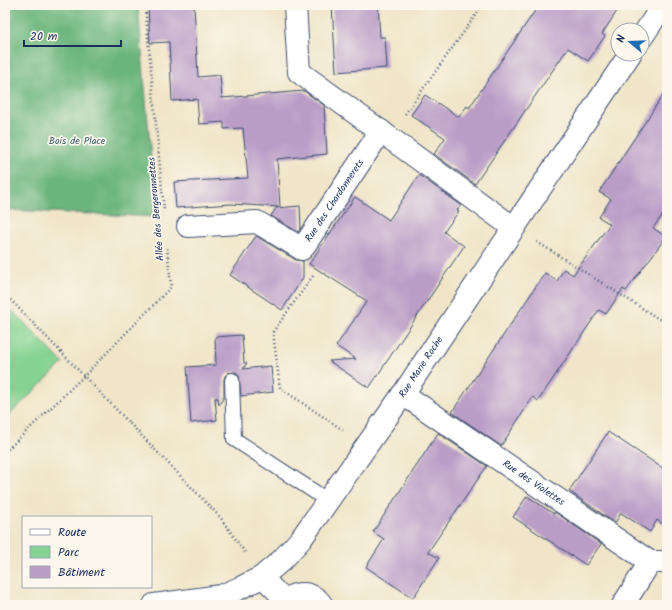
<svg xmlns="http://www.w3.org/2000/svg" width="672" height="610" font-family="Kalam,sans-serif">
	<style>
		.green { fill: #84d392; stroke: #508178 }
		.forest { fill: #6bb57c; stroke: #43726d }
		.building { fill: #b99dc7 }
		.lines { fill: none; stroke-linecap: round; stroke-linejoin: round }
		.service-casing { stroke: #3b4a6e; stroke-width: 16 }
		.pedestrian-casing { stroke: #3b4a6e; stroke-width: 22 }
		.minor-casing { stroke: #3b4a6e; stroke-width: 24 }
		.path { stroke: #3b4a6e; stroke-width: 2.5; stroke-dasharray: 1 3; stroke-linecap: butt }
		.service { stroke: #fff; stroke-width: 14 }
		.pedestrian { stroke: #fff; stroke-width: 20 }
		.minor { stroke: #fff; stroke-width: 22 }
		.labels { text-anchor: middle; dominant-baseline: central; stroke-width: 3.5; stroke-linejoin: round; paint-order: stroke }
		.park-label { font-size: 10px; fill: #35586b; stroke: #fbf7ec }
		.street-label { font-size: 10px; fill: #1b2f5e; stroke: #fbf7ec }
	</style>
	<rect width="100%" height="100%" fill="#fbf7ec"/>
	<filter id="ink" filterUnits="userSpaceOnUse"><feTurbulence type="fractalNoise" baseFrequency=".025" numOctaves="2"/><feDisplacementMap in="SourceGraphic" scale="8" xChannelSelector="R" yChannelSelector="G"/><feConvolveMatrix kernelMatrix="1 2 1 2 8 2 1 2 1" color-interpolation-filters="sRGB"/></filter>
	<filter id="wash" filterUnits="userSpaceOnUse"><feTurbulence type="fractalNoise" baseFrequency=".012" numOctaves="4" result="noise"/><feDisplacementMap in="SourceGraphic" scale="16" xChannelSelector="R" yChannelSelector="G"/><feGaussianBlur stdDeviation="0.9" result="paint"/><feColorMatrix in="noise" values="0 0 0 0 0 0 0 0 0 0 0 0 0 0 0 0 0 1.4 0 .05"/><feComposite in="paint" operator="in"/></filter>
	<g filter="url(#wash)">
		<rect width="100%" height="100%" fill="#f0e5c8"/>
		<polygon class="green" points="5,303 63,363 5,419"/>
		<polygon class="forest" points="5,5 138,5 156,217 5,210"/>
		<g id="blocks">
			<g class="building">
				<polygon points="148,5 194,5 198,77 220,75 222,98 304,91 324,105 327,154 277,159 280,207 231,204 176,208 174,182 248,178 243,128 224,129 224,122 199,124 197,99 172,101 169,42 150,43"/>
				<polygon points="332,5 378,5 380,37 385,37 387,68 336,72"/>
				<polygon points="539,5 621,5 602,34 605,36 588,61 568,48 475,184 434,154 445,138 411,115 425,95 459,117 467,106 469,108"/>
				<polygon points="667,89 667,209 653,228 666,237 626,291 623,289 606,314 599,310 538,401 533,397 501,446 452,412 545,273 557,281 564,269 573,275 610,224 599,217 611,199 599,192"/>
				<polygon points="419,175 461,205 457,210 459,211 444,232 464,246 369,388 329,361 356,359 336,346 367,301 309,264 355,197 389,220"/>
				<polygon points="300,206 301,228 298,232 271,216 276,208"/>
				<polygon points="256,236 296,260 303,261 303,278 282,310 230,275"/>
				<polygon points="242,335 244,363 247,363 243,369 271,366 273,392 241,396 239,376 236,372 228,373 225,376 224,380 224,397 219,405 218,398 215,398 217,420 191,423 187,367 216,365 215,337"/>
				<polygon points="608,432 667,471 667,527 657,520 650,532 621,513 615,523 569,491"/>
				<polygon points="438,433 487,466 428,552 439,558 413,598 366,567 384,539 373,532"/>
				<polygon points="527,496 554,514 555,512 601,544 586,565 513,517"/>
			</g>
		</g>
	</g>
	<g filter="url(#ink)">
		<use href="#blocks" fill-opacity="0" stroke="#3b4a6e" stroke-width="1"/>
		<g class="lines">
			<g class="service-casing">
				<polyline id="service" points="232,380 234,439 327,500"/>
			</g>
			<g class="pedestrian-casing">
				<g id="pedestrian">
					<polyline points="262,577 285,600"/>
					<path d="M281,605C292,589 313,589 323,605"/>
				</g>
			</g>
			<g class="minor-casing">
				<g id="minor">
					<polyline points="295,5 299,72 514,228"/>
					<polyline points="642,37 663,5"/>
					<path id="s1" d="M188,226L257,222L302,249L381,131"/>
					<path id="s2" d="M403,394L650,562H667"/>
					<path id="s3" d="M154,605L221,596L240,588L262,577L282,560L301,539L403,394L630,54"/>
					<polyline points="623,605 650,562"/>
				</g>
			</g>
			<g class="path">
				<polyline points="145,5 164,211"/>
				<polyline points="405,114 468,26 482,5"/>
				<polyline points="537,242 667,324"/>
				<polyline points="313,276 273,332 280,388 343,430"/>
				<polyline points="5,294 220,517 246,554"/>
				<polyline points="5,452 84,376 171,287 167,246"/>
			</g>
			<use href="#service" class="service"/>
			<use href="#pedestrian" class="pedestrian"/>
			<use href="#minor" class="minor"/>
		</g>
	</g>
	<g class="labels">
		<g class="park-label">
			<text x="77" y="141">Bois de Place</text>
		</g>
		<g class="street-label">
			<text stroke="none"><textPath href="#s1" startOffset="180">Rue des Chardonnerets</textPath></text>
			<text transform="translate(156 209) rotate(-95)">Allée des Bergeronnettes</text>
			<text stroke="none"><textPath href="#s3" startOffset="377">Rue Marie Roche</textPath></text>
			<text stroke="none"><textPath href="#s2" startOffset="158">Rue des Violettes</textPath></text>
		</g>
	</g>
	<rect width="672" height="610" fill="none" stroke="#fbf7ec" stroke-width="20"/>
	<rect x="22" y="516" width="130" height="72" fill="#fbf7ec" stroke="#a1a7b3"/>
	<rect x="30" y="529" width="20" height="6" fill="#ffffff" stroke="#a1a7b3"/>
	<text x="58" y="536" font-size="12" fill="#1b2f5e">Route</text>
	<rect x="30" y="546" width="20" height="12" fill="#84d392" stroke="#a1a7b3"/>
	<text x="58" y="556" font-size="12" fill="#1b2f5e">Parc</text>
	<rect x="30" y="566" width="20" height="12" fill="#b99dc7" stroke="#a1a7b3"/>
	<text x="58" y="576" font-size="12" fill="#1b2f5e">Bâtiment</text>
	<g transform="translate(630 42) rotate(289)"><circle r="19" fill="#fbf7ec" stroke="#a1a7b3"/>
	<path d="M0-3L7 15L0 10L-7 15Z" fill="#1f6fb2"/>
	<text y="-6" font-size="11" font-weight="bold" text-anchor="middle" fill="#1b2f5e">N</text>
	</g>
	<path d="M24 40v6h97v-6" fill="none" stroke="#1b2f5e" stroke-width="2"/>
	<text x="30" y="40" font-size="12" fill="#1b2f5e" stroke="#fbf7ec" stroke-width="3" paint-order="stroke">20 m</text>
</svg>
